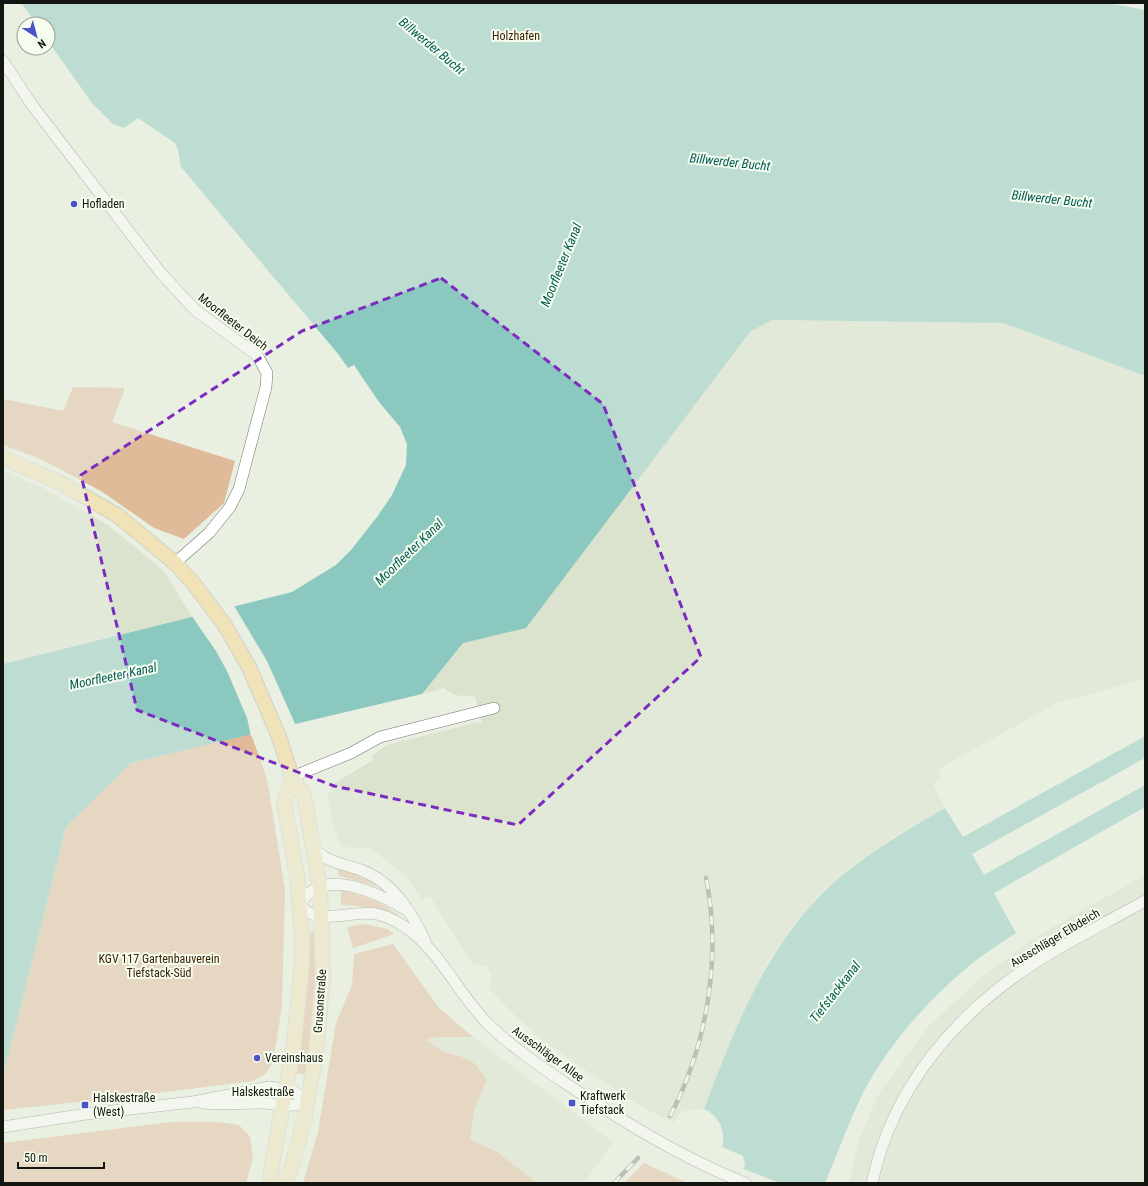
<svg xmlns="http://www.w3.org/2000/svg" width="1148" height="1186" font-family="'Roboto Condensed',sans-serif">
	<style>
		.built { fill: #dbe3ce }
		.green { fill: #e0bb99 }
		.water { fill: #8bc8bf }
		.pier { fill: #e9efe1 }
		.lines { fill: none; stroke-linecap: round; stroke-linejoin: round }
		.minor-casing { stroke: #71766a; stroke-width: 12 }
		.major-casing { stroke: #d0d0cf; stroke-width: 16 }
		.minor { stroke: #fff; stroke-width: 11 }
		.major { stroke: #efe3b7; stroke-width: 14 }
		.rail-casing { stroke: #83877d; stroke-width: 4.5 }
		.rail { stroke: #f6fcee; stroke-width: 3; stroke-dasharray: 9; stroke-linecap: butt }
		.marked { fill: none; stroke: #7b2cbf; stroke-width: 3; stroke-dasharray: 8 5; stroke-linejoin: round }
		.poi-dot { fill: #4c52c8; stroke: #f6fcee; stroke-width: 1.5 }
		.labels { text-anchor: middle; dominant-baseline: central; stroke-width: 4; stroke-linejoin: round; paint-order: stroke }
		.park-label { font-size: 12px; fill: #3c2306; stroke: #f6fcee }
		.poi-label { font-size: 12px; fill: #131510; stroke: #f6fcee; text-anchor: start }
		.street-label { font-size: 12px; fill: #131510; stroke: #f6fcee }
		.water-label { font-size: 13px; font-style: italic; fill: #005c54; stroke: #f6fcee }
	</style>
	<rect width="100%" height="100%" fill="#e9efe1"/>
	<g class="built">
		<polygon points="772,320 1003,323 1145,376 1145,679 1057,703 938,769 942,778 933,784 945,808 891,839 853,867 821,894 797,921 771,957 751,996 704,1109 683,1111 673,1123 639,1105 579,1066 540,1038 508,1009 489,988 492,974 486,966 472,964 430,896 422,900 406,876 370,848 341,847 331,818 328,796 332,785 373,760 372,755 387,745 478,722 482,723 475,697 454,695 444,688 422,694 463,643 526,627 750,332"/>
		<polygon points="3,471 45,489 108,525 164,571 192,617 3,664"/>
		<polygon points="1145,875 1145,1183 849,1183 858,1142 878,1095 928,1027 979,979 1037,936"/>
		<polygon points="438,1037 473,1037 613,1142 584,1183 537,1183 497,1152 469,1139 474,1110 487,1080 460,1056 444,1052 425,1040"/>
	</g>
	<g class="green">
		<polygon points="73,387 125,388 112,422 235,461 224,503 184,539 154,528 101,491 41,459 3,445 3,399 63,411"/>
		<polygon points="251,734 267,779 285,889 282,1006 273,1063 265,1074 253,1081 126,1097 3,1110 3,1076 66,827 131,763"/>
		<polygon points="337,869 355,874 381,887 339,876"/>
		<path d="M341,890C367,897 384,902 405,921C385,910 364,905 341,905Z"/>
		<polygon points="364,924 387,929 394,934 353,948 347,927"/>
		<path d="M311,930L316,931C316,980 312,1027 305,1075L297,1073L308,982Z"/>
		<polygon points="393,944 440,1009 473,1037 438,1037 426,1040 444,1052 460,1056 474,1063 487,1080 474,1110 470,1139 497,1152 537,1183 303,1183 318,1132 336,1023 352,985 354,954"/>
		<polygon points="171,1122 217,1122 239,1125 250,1137 253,1158 246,1183 3,1183 3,1143"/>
		<polygon points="644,1163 687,1183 624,1183"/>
	</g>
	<g class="water">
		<polygon points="21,3 1108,3 1145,10 1145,376 1003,323 772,320 750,332 526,628 463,643 422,694 131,763 66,827 3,1076 3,664 292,592 336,565 351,550 377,517 392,495 406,465 407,444 400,427 379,402 354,365 348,368 339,355 181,167 178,150 175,143 138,118 124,128 113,124 92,103 48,41 48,24 37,24"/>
		<path d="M1145,736V758L972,854L984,875L1145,785V807L994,893L1016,933C1000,944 983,954 969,966C928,1000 889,1044 864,1091C849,1121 838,1153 825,1183H735L741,1168L744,1169L745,1165L743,1156L722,1147C726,1130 719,1116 704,1109C733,1033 763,953 821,895C857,859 902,833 945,808L963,837Z"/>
	</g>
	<g class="pier">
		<polygon points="233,604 267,661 296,726 251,736 247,718 227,671 216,651 191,615"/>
		<polygon points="741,1168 780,1183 735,1183"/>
	</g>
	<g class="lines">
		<g class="minor-casing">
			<g id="minor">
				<polyline points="3,61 32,105 160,272 195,310 257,355 267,373 266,387 239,489 230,507 209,533 175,563"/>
				<polyline points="292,777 351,753 380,737 494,708"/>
				<path d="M314,849C326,862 344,864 361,870C393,882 411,911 425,941"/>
				<path d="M407,910C378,893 323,865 300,904C314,928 354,909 377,914C389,917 402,924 412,932C443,957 460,996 489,1025C513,1048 540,1066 568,1085C624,1122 682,1158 745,1183"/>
				<path d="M203,1103C222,1105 240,1103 259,1103C279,1103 286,1109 308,1102"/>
				<polyline points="3,1127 86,1114 193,1102 269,1087 292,1090 308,1102"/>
				<path d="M872,1183C893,1085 958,1011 1042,958C1075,938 1111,920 1145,901"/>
			</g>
		</g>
		<g class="major-casing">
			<g id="major">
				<polyline points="3,458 59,482 117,515 175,563 193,583 224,624 249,667 279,737 292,777 304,796 320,887 323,977 316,1053 304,1121 291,1169 284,1183"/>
				<polyline points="270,1183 272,1164 294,1043 302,964 302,936 297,876 284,802 292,777"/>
			</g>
		</g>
		<use href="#minor" class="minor"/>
		<use href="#major" class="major"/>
		<g class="rail-casing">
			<g id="rail">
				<path d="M670,1116C707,1046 722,957 706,878"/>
				<polyline points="614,1183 638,1158"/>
			</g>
		</g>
		<use href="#rail" class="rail"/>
	</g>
	<path d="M0 0H1148V1186H0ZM441,278L603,404L701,657L518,825L334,786L137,710L81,475L302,331Z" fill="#e9efe1" fill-opacity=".55" fill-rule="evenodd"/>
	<path class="marked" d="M441,278L603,404L701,657L518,825L334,786L137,710L81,475L302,331Z"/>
	<g class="poi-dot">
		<circle cx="74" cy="204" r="4"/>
		<circle cx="257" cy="1058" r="4"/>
		<rect x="568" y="1099" width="8" height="8" rx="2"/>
		<rect x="81" y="1101" width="8" height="8" rx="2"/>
	</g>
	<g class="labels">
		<g class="park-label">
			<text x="516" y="36">Holzhafen</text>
			<text x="159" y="959">KGV 117 Gartenbauverein<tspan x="159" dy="14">Tiefstack-Süd</tspan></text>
		</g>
		<g class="poi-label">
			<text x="82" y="204">Hofladen</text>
			<text x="265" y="1058">Vereinshaus</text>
			<text x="580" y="1096">Kraftwerk<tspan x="580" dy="14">Tiefstack</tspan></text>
			<text x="93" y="1098">Halskestraße<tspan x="93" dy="14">(West)</tspan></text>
		</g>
		<g class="street-label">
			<text transform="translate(233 322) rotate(38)">Moorfleeter Deich</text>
			<text transform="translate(1055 938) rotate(-31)">Ausschläger Elbdeich</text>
			<text transform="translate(320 1001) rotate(-86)">Grusonstraße</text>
			<text transform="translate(548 1054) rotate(36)">Ausschläger Allee</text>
			<text x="263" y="1092">Halskestraße</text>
		</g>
		<g class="water-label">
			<text transform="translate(432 46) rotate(40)">Billwerder Bucht</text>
			<text transform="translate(730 162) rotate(6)">Billwerder Bucht</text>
			<text transform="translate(1052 199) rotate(6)">Billwerder Bucht</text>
			<text transform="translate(561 265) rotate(-68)">Moorfleeter Kanal</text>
			<text transform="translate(409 552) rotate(-44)">Moorfleeter Kanal</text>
			<text transform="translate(113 676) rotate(-12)">Moorfleeter Kanal</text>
			<text transform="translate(835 992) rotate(-52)">Tiefstackkanal</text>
		</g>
	</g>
	<rect width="1148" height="1186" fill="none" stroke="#131510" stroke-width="8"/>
	<g transform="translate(36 36) rotate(144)"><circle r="19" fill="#f6fcee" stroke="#9ba095"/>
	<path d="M0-3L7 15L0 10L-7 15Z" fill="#4c52c8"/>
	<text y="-6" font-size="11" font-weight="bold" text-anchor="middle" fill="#131510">N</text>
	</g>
	<path d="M18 1162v6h86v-6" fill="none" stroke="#131510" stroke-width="2"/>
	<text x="24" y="1162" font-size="12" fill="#131510" stroke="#f6fcee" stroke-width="3" paint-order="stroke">50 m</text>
</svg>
